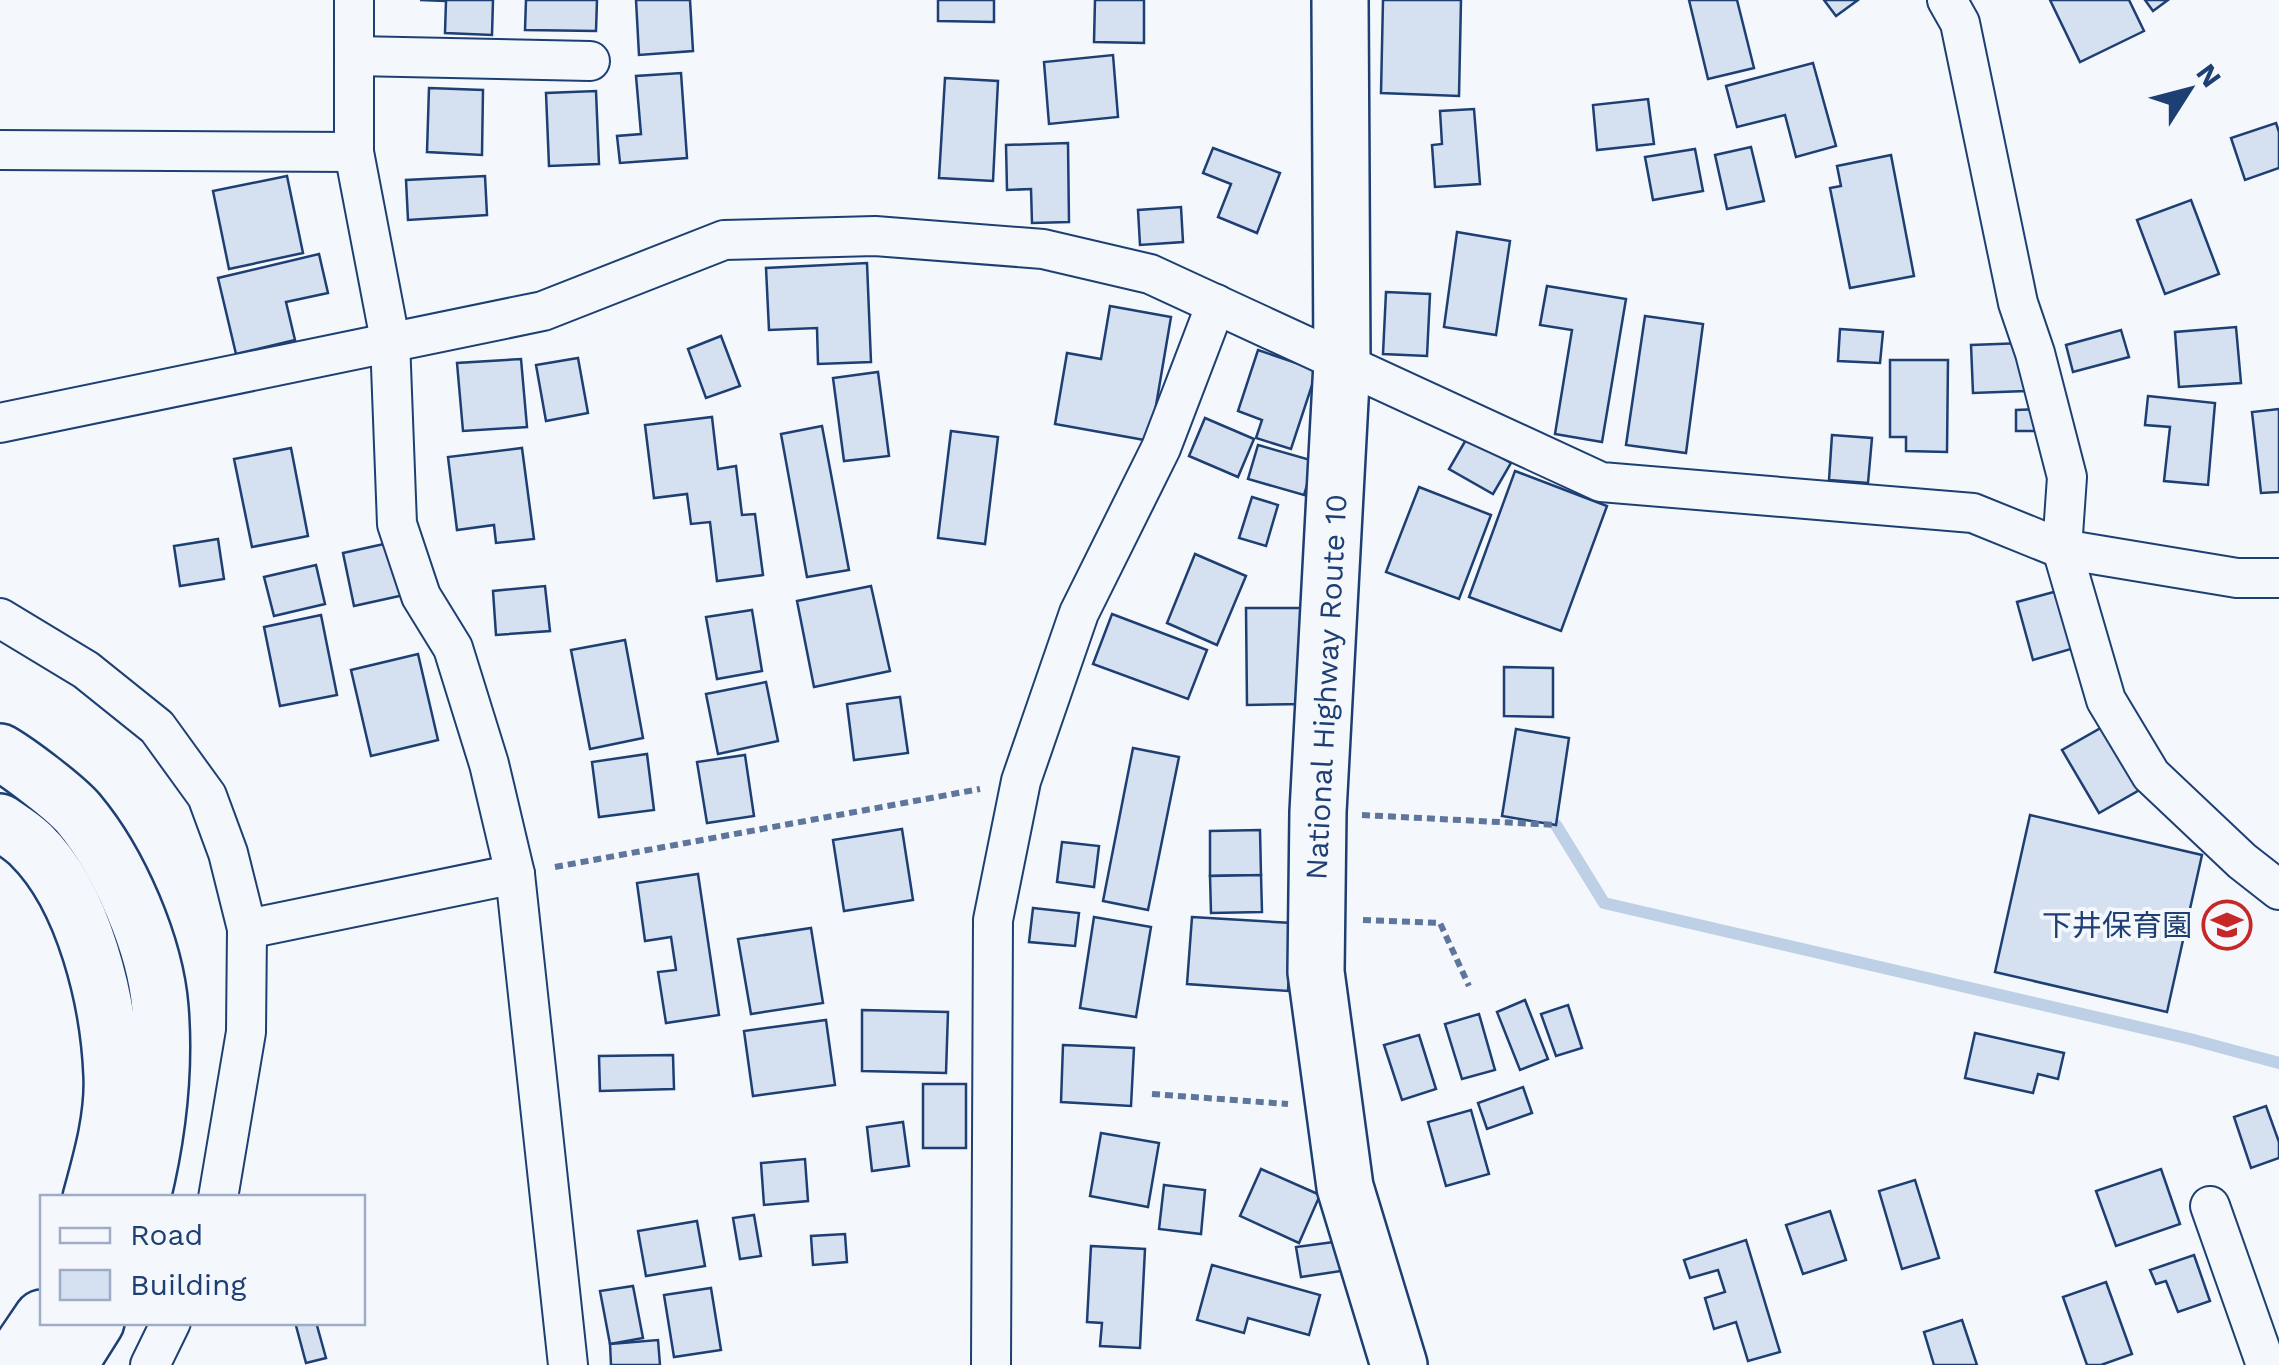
<svg xmlns="http://www.w3.org/2000/svg" width="2279" height="1365" font-family="'Work Sans','Noto Sans JP',sans-serif">
	<style>
		.lines { fill: none; stroke-linecap: round; stroke-linejoin: round }
		.stream { stroke: #bed0e5; stroke-width: 12 }
		.building { fill: #d5e0f0; stroke: #1d3f73; stroke-width: 2.5 }
		.minor-casing { stroke: #1d3f73; stroke-width: 42 }
		.trunk-casing { stroke: #1d3f73; stroke-width: 60 }
		.motorway-casing { stroke: #1d3f73; stroke-width: 60 }
		.path { stroke: #5e769c; stroke-width: 6; stroke-dasharray: 8 5; stroke-linecap: butt }
		.minor { stroke: #f4f7fb; stroke-width: 38 }
		.trunk { stroke: #f4f7fb; stroke-width: 55 }
		.motorway { stroke: #f4f7fb; stroke-width: 55 }
		.labels { text-anchor: middle; dominant-baseline: central; stroke-width: 8; stroke-linejoin: round; paint-order: stroke }
		.street-label { font-size: 30px; fill: #1d3f73; stroke: #f4f7fb }
		.poi-label { font-size: 30px; fill: #1d3f73; stroke: #f4f7fb; text-anchor: end }
	</style>
	<rect width="100%" height="100%" fill="#f4f7fb"/>
	<g class="lines">
		<polyline class="stream" points="1556,825 1604,903 2190,1039 2279,1063"/>
	</g>
	<g class="building">
		<polygon points="420,0 493,0 492,35 445,33 446,1"/>
		<polygon points="526,0 597,0 596,31 525,30"/>
		<polygon points="636,0 690,0 693,51 639,55"/>
		<polygon points="938,0 994,0 994,22 938,21"/>
		<polygon points="1095,0 1144,0 1144,43 1094,42"/>
		<polygon points="1383,0 1461,0 1459,96 1381,93"/>
		<polygon points="1689,0 1737,0 1754,68 1708,79"/>
		<polygon points="1824,0 1858,0 1836,16"/>
		<polygon points="2050,0 2129,0 2144,31 2080,62"/>
		<polygon points="2145,0 2168,0 2153,11"/>
		<polygon points="1113,55 1118,117 1049,124 1044,62"/>
		<polygon points="1813,63 1836,146 1796,157 1785,115 1737,127 1726,86"/>
		<polygon points="681,73 687,158 620,163 617,136 641,134 636,76"/>
		<polygon points="945,78 998,81 993,181 939,178"/>
		<polygon points="429,88 483,90 482,155 427,152"/>
		<polygon points="596,91 599,164 549,166 546,93"/>
		<polygon points="1648,99 1654,144 1597,150 1593,105"/>
		<polygon points="1474,109 1480,184 1435,187 1432,145 1442,144 1440,111"/>
		<polygon points="2276,123 2279,132 2279,168 2245,180 2231,138"/>
		<polygon points="1068,143 1069,222 1032,223 1031,189 1007,190 1006,145"/>
		<polygon points="1751,147 1764,201 1727,209 1715,155"/>
		<polygon points="1213,148 1280,173 1257,233 1218,217 1231,184 1203,173"/>
		<polygon points="1695,149 1703,191 1653,200 1645,157"/>
		<polygon points="1891,155 1914,276 1850,288 1830,188 1841,186 1837,166"/>
		<polygon points="287,176 303,253 229,269 213,191"/>
		<polygon points="485,176 487,215 408,220 406,180"/>
		<polygon points="2191,200 2219,274 2165,294 2137,220"/>
		<polygon points="1181,207 1183,242 1140,245 1138,210"/>
		<polygon points="1457,232 1510,241 1496,335 1444,327"/>
		<polygon points="319,254 328,293 286,302 295,340 236,354 218,278"/>
		<polygon points="867,263 871,362 818,364 817,328 769,330 766,268"/>
		<polygon points="1547,286 1626,299 1602,442 1555,434 1572,330 1540,325"/>
		<polygon points="1386,292 1430,294 1427,356 1383,354"/>
		<polygon points="1110,306 1171,317 1150,441 1055,424 1067,353 1101,359"/>
		<polygon points="1645,316 1703,324 1686,453 1626,445"/>
		<polygon points="2236,327 2241,383 2179,387 2175,332"/>
		<polygon points="1840,329 1883,332 1880,363 1838,361"/>
		<polygon points="2121,330 2129,357 2073,372 2066,345"/>
		<polygon points="721,336 740,386 706,398 688,349"/>
		<polygon points="2024,343 2026,391 1973,393 1971,345"/>
		<polygon points="1258,350 1317,370 1291,449 1256,438 1262,420 1238,411"/>
		<polygon points="578,358 588,413 546,421 536,365"/>
		<polygon points="521,359 527,427 463,431 457,363"/>
		<polygon points="1890,360 1948,360 1947,452 1906,451 1906,437 1890,437"/>
		<polygon points="878,372 889,456 844,461 833,378"/>
		<polygon points="2148,396 2215,403 2208,485 2164,481 2170,427 2145,425"/>
		<polygon points="2044,409 2044,431 2016,431 2016,410"/>
		<polygon points="2279,409 2279,492 2261,493 2252,412"/>
		<polygon points="712,417 718,469 736,466 742,515 755,514 763,575 717,581 710,522 691,524 687,494 654,498 645,425"/>
		<polygon points="1205,418 1254,439 1238,477 1189,456"/>
		<polygon points="822,426 849,570 807,577 781,434"/>
		<polygon points="951,431 998,437 985,544 938,538"/>
		<polygon points="1832,435 1872,438 1868,483 1829,480"/>
		<polygon points="1467,438 1511,463 1493,494 1449,469"/>
		<polygon points="1258,445 1314,461 1304,495 1248,479"/>
		<polygon points="291,448 308,536 252,547 234,459"/>
		<polygon points="522,448 534,539 496,543 494,525 457,530 448,457"/>
		<polygon points="1515,471 1607,506 1561,631 1469,597"/>
		<polygon points="1419,487 1491,515 1459,599 1386,572"/>
		<polygon points="1252,497 1278,505 1266,546 1239,538"/>
		<polygon points="218,539 224,579 180,586 174,546"/>
		<polygon points="393,542 404,595 354,606 343,553"/>
		<polygon points="1195,554 1246,576 1217,645 1167,623"/>
		<polygon points="316,565 325,604 274,616 264,577"/>
		<polygon points="545,586 550,631 496,635 493,591"/>
		<polygon points="871,586 890,671 814,687 797,601"/>
		<polygon points="2061,590 2078,647 2033,660 2017,602"/>
		<polygon points="1246,608 1304,608 1305,704 1247,705"/>
		<polygon points="752,610 762,671 717,679 706,617"/>
		<polygon points="1112,614 1207,650 1188,699 1093,664"/>
		<polygon points="321,615 337,695 280,706 264,627"/>
		<polygon points="625,640 643,738 590,749 571,650"/>
		<polygon points="418,654 438,740 371,756 351,670"/>
		<polygon points="1504,667 1553,668 1553,717 1504,716"/>
		<polygon points="766,682 778,741 718,754 706,694"/>
		<polygon points="900,697 908,753 854,760 847,704"/>
		<polygon points="2106,725 2143,788 2099,813 2062,750"/>
		<polygon points="1516,729 1569,738 1556,825 1502,816"/>
		<polygon points="1133,748 1179,757 1148,910 1103,901"/>
		<polygon points="647,754 654,810 599,817 592,762"/>
		<polygon points="745,755 754,816 707,823 697,762"/>
		<polygon points="2030,815 2202,855 2167,1012 1995,972"/>
		<polygon points="902,829 913,900 844,911 833,840"/>
		<polygon points="1260,830 1261,875 1210,876 1210,831"/>
		<polygon points="1062,842 1099,846 1094,887 1057,882"/>
		<polygon points="698,874 719,1015 666,1023 658,972 676,970 671,937 645,941 637,883"/>
		<polygon points="1261,875 1262,912 1211,913 1210,876"/>
		<polygon points="1033,908 1079,913 1075,946 1029,942"/>
		<polygon points="1094,917 1151,927 1136,1017 1080,1008"/>
		<polygon points="1192,917 1292,923 1288,991 1187,984"/>
		<polygon points="811,928 823,1003 751,1014 738,939"/>
		<polygon points="1525,1000 1548,1059 1520,1070 1497,1012"/>
		<polygon points="1568,1005 1582,1048 1556,1056 1541,1014"/>
		<polygon points="862,1010 948,1012 946,1073 862,1071"/>
		<polygon points="1479,1014 1495,1070 1462,1079 1445,1024"/>
		<polygon points="826,1020 835,1085 753,1096 744,1031"/>
		<polygon points="1975,1033 2064,1053 2058,1079 2038,1074 2033,1093 1965,1078"/>
		<polygon points="1419,1035 1436,1089 1402,1100 1384,1045"/>
		<polygon points="1063,1045 1134,1048 1131,1106 1061,1102"/>
		<polygon points="673,1055 674,1089 600,1091 599,1056"/>
		<rect x="923" y="1084" width="43" height="64"/>
		<polygon points="1523,1087 1532,1113 1487,1129 1478,1103"/>
		<polygon points="2266,1106 2279,1142 2279,1158 2251,1168 2234,1117"/>
		<polygon points="1471,1110 1489,1174 1446,1186 1428,1122"/>
		<polygon points="903,1122 909,1166 872,1171 867,1127"/>
		<polygon points="1101,1133 1159,1143 1148,1207 1090,1196"/>
		<polygon points="805,1159 808,1201 764,1205 761,1163"/>
		<polygon points="1261,1169 1320,1195 1299,1243 1240,1216"/>
		<polygon points="2161,1169 2180,1224 2116,1246 2096,1191"/>
		<polygon points="1915,1180 1939,1258 1902,1269 1879,1191"/>
		<polygon points="1164,1185 1205,1190 1201,1234 1159,1229"/>
		<polygon points="1830,1211 1846,1260 1803,1274 1786,1225"/>
		<polygon points="754,1215 761,1256 740,1259 733,1218"/>
		<polygon points="697,1221 705,1266 646,1276 638,1231"/>
		<polygon points="845,1234 847,1262 813,1265 811,1236"/>
		<polygon points="1349,1240 1354,1269 1301,1277 1296,1247"/>
		<polygon points="1746,1240 1780,1352 1748,1361 1736,1322 1714,1329 1705,1298 1725,1292 1718,1270 1690,1278 1684,1260"/>
		<polygon points="1091,1246 1145,1249 1140,1348 1100,1346 1102,1323 1087,1322"/>
		<polygon points="2194,1255 2210,1301 2178,1312 2166,1281 2156,1284 2150,1270"/>
		<polygon points="1212,1265 1320,1295 1309,1335 1248,1318 1244,1333 1197,1320"/>
		<polygon points="2106,1282 2132,1354 2101,1365 2087,1365 2063,1297"/>
		<polygon points="633,1286 643,1338 610,1344 600,1291"/>
		<polygon points="711,1288 721,1350 674,1357 664,1295"/>
		<polygon points="1962,1320 1977,1365 1934,1365 1924,1332"/>
		<polygon points="295,1322 316,1322 326,1358 306,1363"/>
		<polygon points="658,1340 660,1365 611,1365 610,1344"/>
	</g>
	<g class="lines">
		<g class="minor-casing">
			<g id="minor">
				<polyline points="354,0 354,152 390,340 397,524 421,596 453,648 489,764 515,874 568,1365"/>
				<polyline points="1947,0 1960,23 2018,303 2035,353 2067,477 2062,549 2106,700 2151,775 2242,861 2279,890"/>
				<polyline points="355,56 590,61"/>
				<polyline points="0,150 354,152"/>
				<polyline points="0,423 543,311 724,240 875,236 1043,249 1150,274 1601,482 1973,513 2062,549 2237,578 2279,578"/>
				<polyline points="0,618 86,670 157,727 207,796 228,853 247,929 246,1032 218,1198"/>
				<polyline points="247,929 515,874"/>
				<polyline points="2210,1206 2266,1365"/>
				<polyline points="150,1365 171,1322"/>
				<polyline points="991,1365 993,920 1021,781 1079,613 1161,448 1216,304"/>
			</g>
		</g>
		<g class="trunk-casing">
			<polyline id="trunk" points="1340,0 1342,363 1318,812 1316,972 1345,1187 1399,1365"/>
		</g>
		<g class="motorway-casing">
			<g id="motorway">
				<path d="M0,752C19,763 64,797 78,813C119,862 155,945 160,1008C165,1071 157,1137 142,1198"/>
				<path d="M0,822C10,829 22,836 31,845C85,898 109,1002 112,1075C114,1116 102,1158 91,1198"/>
				<polyline points="10,1365 42,1318"/>
				<polyline points="69,1365 96,1322"/>
			</g>
		</g>
		<g class="path">
			<polyline points="1362,815 1556,825"/>
			<polyline points="555,867 980,789"/>
			<polyline points="1363,920 1440,923 1469,986"/>
			<polyline points="1152,1094 1288,1104"/>
		</g>
		<use href="#minor" class="minor"/>
		<use href="#trunk" class="trunk"/>
		<use href="#motorway" class="motorway"/>
	</g>
	<defs>
		<g id="school-ring" transform="scale(2.5)"><circle r="9.5" fill="#f4f7fb" stroke="#c62828" stroke-width="1.5"/><path d="M0-5L7-2L0 1L-7-2ZM-4 1L0 2.5L4 1V4Q0 6-4 4Z" fill="#c62828"/></g>
	</defs>
	<g fill-rule="evenodd">
		<use href="#school-ring" x="2227" y="925"/>
	</g>
	<g class="labels">
		<g class="street-label">
			<text transform="translate(1326 687) rotate(-87)">National Highway Route 10</text>
		</g>
		<g class="poi-label">
			<text x="2192" y="925">下井保育園</text>
		</g>
	</g>
	<rect x="40" y="1195" width="325" height="130" fill="#f4f7fb" stroke="#9eadc5" stroke-width="2.5"/>
	<rect x="60" y="1228" width="50" height="15" fill="#f4f7fb" stroke="#9eadc5" stroke-width="2.5"/>
	<text x="130" y="1245" font-size="30" fill="#1d3f73">Road</text>
	<rect x="60" y="1270" width="50" height="30" fill="#d5e0f0" stroke="#9eadc5" stroke-width="2.5"/>
	<text x="130" y="1295" font-size="30" fill="#1d3f73">Building</text>
	<g transform="translate(2189 90) rotate(54)" stroke="#f4f7fb" stroke-width="8" paint-order="stroke">
	<path d="M0-8L18 38L0 25L-18 38Z" fill="#1d3f73"/>
	<text y="-15" font-size="28" font-weight="bold" text-anchor="middle" fill="#1d3f73">N</text>
	</g>
</svg>
